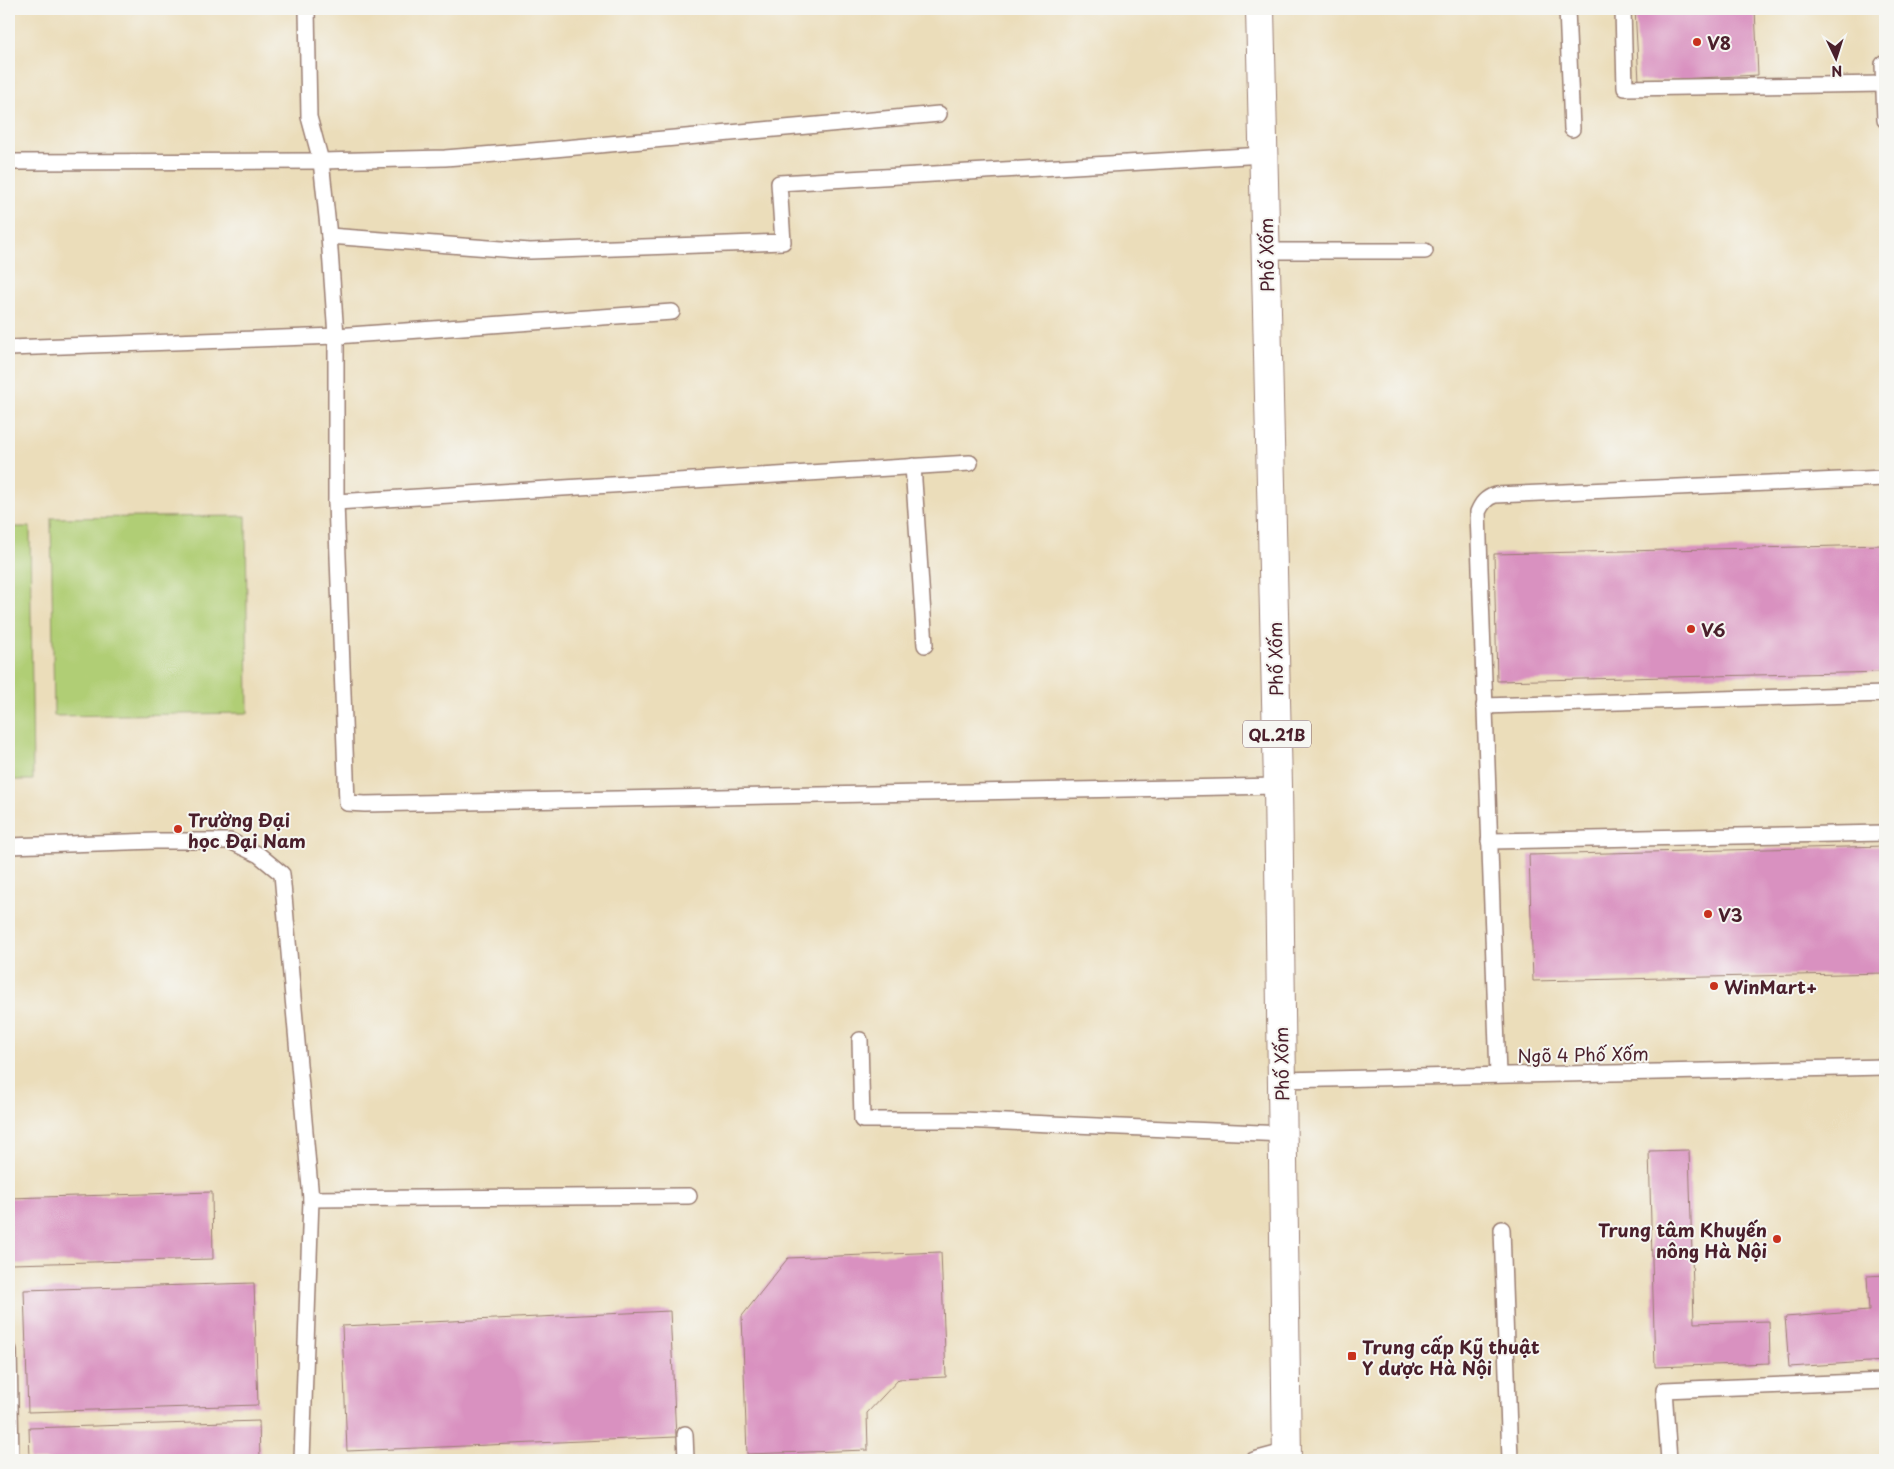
<svg xmlns="http://www.w3.org/2000/svg" width="1894" height="1469" font-family="'Playpen Sans',sans-serif">
	<style>
		.green { fill: #b0ce74; stroke: #7d7650 }
		.building { fill: #d991c0 }
		.lines { fill: none; stroke-linecap: round; stroke-linejoin: round }
		.service-casing { stroke: #9a7e72; stroke-width: 18 }
		.trunk-casing { stroke: #9a7e72; stroke-width: 30 }
		.service { stroke: #fff; stroke-width: 15 }
		.trunk { stroke: #fff; stroke-width: 28 }
		.poi-dot { fill: #c8321e; stroke: #f6f6f2; stroke-width: 2 }
		.labels { text-anchor: middle; dominant-baseline: central; stroke-width: 4; stroke-linejoin: round; paint-order: stroke }
		.shield { fill: #f6f6f2; stroke: #7e6067; stroke-width: 1 }
		.shield-label { font-size: 16px; font-weight: bold; fill: #4a1f2b }
		.poi-label { font-size: 18px; font-weight: bold; fill: #4a1f2b; stroke: #f6f6f2; text-anchor: start }
		.street-label { font-size: 18px; fill: #4a1f2b; stroke: #f6f6f2 }
	</style>
	<rect width="100%" height="100%" fill="#f6f6f2"/>
	<filter id="ink" filterUnits="userSpaceOnUse"><feTurbulence type="fractalNoise" baseFrequency=".02" numOctaves="2"/><feDisplacementMap in="SourceGraphic" scale="10" xChannelSelector="R" yChannelSelector="G"/><feConvolveMatrix kernelMatrix="1 2 1 2 8 2 1 2 1" color-interpolation-filters="sRGB"/></filter>
	<filter id="wash" filterUnits="userSpaceOnUse"><feTurbulence type="fractalNoise" baseFrequency=".0096" numOctaves="4" result="noise"/><feDisplacementMap in="SourceGraphic" scale="20" xChannelSelector="R" yChannelSelector="G"/><feGaussianBlur stdDeviation="1.12" result="paint"/><feColorMatrix in="noise" values="0 0 0 0 0 0 0 0 0 0 0 0 0 0 0 0 0 1.4 0 .05"/><feComposite in="paint" operator="in"/></filter>
	<g filter="url(#wash)">
		<rect width="100%" height="100%" fill="#ebddba"/>
		<g class="green">
			<polygon points="246,516 248,713 54,716 51,518"/>
			<polygon points="9,527 30,527 33,780 9,780"/>
		</g>
		<g id="blocks">
			<g class="building">
				<polygon points="1635,9 1755,9 1758,75 1639,81"/>
				<polygon points="1884,545 1885,672 1497,681 1494,554"/>
				<polygon points="1885,846 1885,973 1533,981 1529,855"/>
				<polygon points="1689,1150 1694,1323 1769,1321 1770,1363 1655,1367 1649,1151"/>
				<polygon points="212,1192 213,1259 11,1264 9,1198"/>
				<polygon points="941,1252 946,1377 899,1379 867,1413 868,1450 747,1454 742,1316 788,1258"/>
				<polygon points="1885,1275 1885,1361 1789,1367 1785,1317 1869,1311 1867,1276"/>
				<polygon points="254,1283 258,1405 28,1412 24,1290"/>
				<polygon points="670,1311 676,1437 347,1451 342,1326"/>
				<polygon points="259,1421 260,1460 30,1460 29,1428"/>
			</g>
		</g>
	</g>
	<g filter="url(#ink)">
		<use href="#blocks" fill-opacity="0" stroke="#9a7e72" stroke-width="1"/>
		<g class="lines">
			<g class="service-casing">
				<g id="service">
					<polyline points="307,9 309,117 321,161 329,236 336,336 336,502 347,803 365,804 1278,786"/>
					<polyline points="1567,9 1572,129"/>
					<polyline points="1623,9 1625,88 1884,84"/>
					<polyline points="1885,64 1883,64 1885,120"/>
					<polyline points="9,162 321,161 445,158 521,152 939,114"/>
					<polyline points="329,236 530,251 783,242 779,183 1264,155"/>
					<polyline points="1266,251 1425,251"/>
					<polyline points="9,348 336,336 672,312"/>
					<polyline points="913,466 925,645"/>
					<polyline points="336,502 970,463"/>
					<polyline points="1484,706 1885,694"/>
					<polyline points="1489,841 1885,833"/>
					<polyline points="9,846 156,841 230,841 259,855 282,874 311,1199 689,1196"/>
					<polyline points="860,1040 862,1120 961,1120 1282,1134"/>
					<path d="M1498,1075L1478,512C1482,503 1486,498 1495,495L1885,478"/>
					<polyline points="1281,1080 1885,1067"/>
					<polyline points="1502,1229 1510,1460"/>
					<polyline points="9,1350 11,1460"/>
					<polyline points="685,1434 686,1460"/>
					<polyline points="302,1460 311,1199"/>
					<polyline points="1254,1460 1287,1451"/>
					<polyline points="1669,1460 1664,1390 1885,1381"/>
				</g>
			</g>
			<g class="trunk-casing">
				<polyline id="trunk" points="1260,9 1278,786 1287,1460"/>
			</g>
			<use href="#service" class="service"/>
			<use href="#trunk" class="trunk"/>
		</g>
	</g>
	<g class="poi-dot">
		<circle cx="1697" cy="42" r="5"/>
		<circle cx="1691" cy="629" r="5"/>
		<circle cx="178" cy="829" r="5"/>
		<circle cx="1708" cy="914" r="5"/>
		<circle cx="1714" cy="986" r="5"/>
		<circle cx="1777" cy="1239" r="5"/>
		<rect x="1347" y="1351" width="10" height="10" rx="2.5"/>
	</g>
	<g class="labels">
		<rect class="shield" x="1243" y="720.5" width="68" height="27" rx="4"/>
		<g class="shield-label">
			<text x="1277" y="734">QL.21B</text>
		</g>
		<g class="poi-label">
			<text x="1707" y="42">V8</text>
			<text x="1701" y="629">V6</text>
			<text x="188" y="819">Trường Đại<tspan x="188" dy="21">học Đại Nam</tspan></text>
			<text x="1718" y="914">V3</text>
			<text x="1724" y="986">WinMart+</text>
			<text x="1767" y="1229" text-anchor="end">Trung tâm Khuyến<tspan x="1767" dy="21">nông Hà Nội</tspan></text>
			<text x="1362" y="1346">Trung cấp Kỹ thuật<tspan x="1362" dy="21">Y dược Hà Nội</tspan></text>
		</g>
		<g class="street-label">
			<text transform="translate(1266 255) rotate(-91)">Phố Xốm</text>
			<text transform="translate(1275 659) rotate(-91)">Phố Xốm</text>
			<text transform="translate(1583 1054) rotate(-1)">Ngõ 4 Phố Xốm</text>
			<text transform="translate(1281 1064) rotate(-91)">Phố Xốm</text>
		</g>
	</g>
	<rect width="1894" height="1469" fill="none" stroke="#f6f6f2" stroke-width="30"/>
	<g transform="translate(1836 58) rotate(176)" stroke="#f6f6f2" stroke-width="4" paint-order="stroke">
	<path d="M0-4L9 19L0 12L-9 19Z" fill="#4a1f2b"/>
	<text y="-8" font-size="14" font-weight="bold" text-anchor="middle" fill="#4a1f2b">N</text>
	</g>
</svg>
